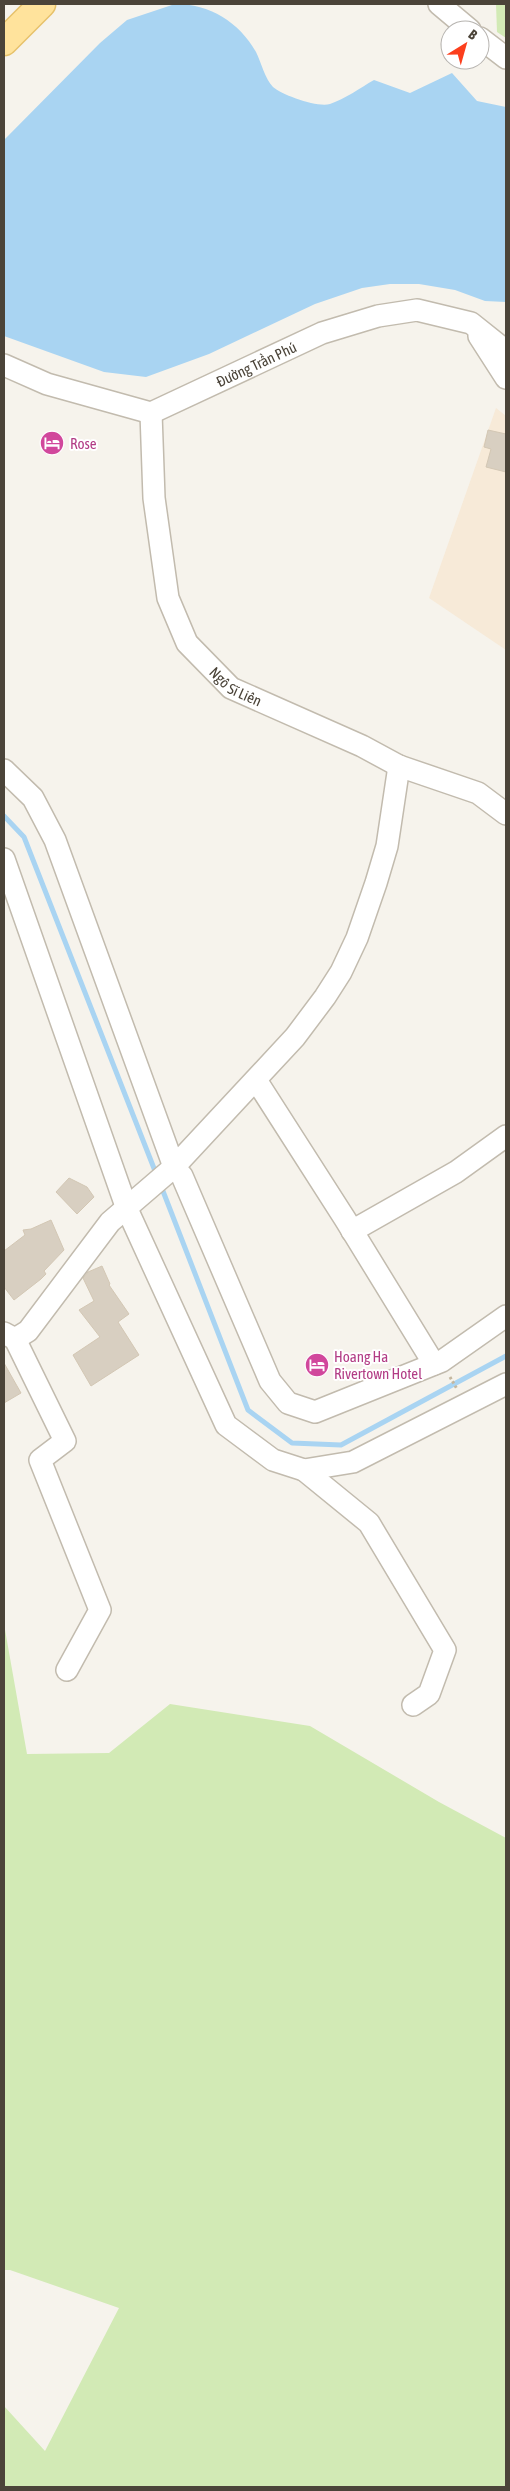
<svg xmlns="http://www.w3.org/2000/svg" width="510" height="2491" font-family="'Asap Condensed',sans-serif">
	<style>
		.commercial { fill: #f7ead8 }
		.green { fill: #d2eab5 }
		.water { fill: #a9d4f2 }
		.lines { fill: none; stroke-linecap: round; stroke-linejoin: round }
		.stream { stroke: #a9d4f2; stroke-width: 5 }
		.building { fill: #d8cfc1; stroke: #d3c7b4 }
		.minor-casing { stroke: #c2bbae; stroke-width: 24 }
		.major-casing { stroke: #e6c16a; stroke-width: 29 }
		.path { stroke: #c4b79f; stroke-width: 3; stroke-dasharray: 2.5 2.5; stroke-linecap: butt }
		.minor { stroke: #fff; stroke-width: 21 }
		.major { stroke: #ffe39c; stroke-width: 26 }
		.labels { text-anchor: middle; dominant-baseline: central; stroke-width: 4; stroke-linejoin: round; paint-order: stroke }
		.street-label { font-size: 15px; fill: #4b4439; stroke: #fff }
		.hotel-label { font-size: 15px; fill: #b23c85; stroke: #fff; text-anchor: start }
	</style>
	<rect width="100%" height="100%" fill="#f6f3ec"/>
	<polygon class="commercial" points="496,408 506,416 506,650 429,598"/>
	<g class="green">
		<polygon points="496,4 506,4 506,38 497,32"/>
		<polygon points="4,1624 27,1754 109,1753 170,1704 310,1726 439,1802 506,1838 506,2487 4,2487 4,2406 45,2451 119,2308 10,2270 4,2270"/>
	</g>
	<path class="water" d="M175,4C210,4 239,22 256,52C261,62 265,79 273,87C282,95 318,108 330,104C345,99 360,88 374,80L410,93L452,73L477,101L506,107V302L485,301L455,290L419,284H390L362,288L315,304L209,354L146,377L104,372L4,336V140L100,43L127,20Z"/>
	<g class="lines">
		<g class="stream">
			<polyline points="4,816 24,837 157,1176"/>
			<polyline points="161,1186 248,1410 292,1443 341,1445 506,1356"/>
		</g>
	</g>
	<g class="building">
		<polygon points="488,430 506,434 506,472 486,467 491,449 484,447"/>
		<polygon points="69,1178 87,1187 94,1197 77,1214 56,1192"/>
		<polygon points="51,1220 64,1250 44,1271 46,1274 41,1279 14,1300 4,1287 4,1251 25,1235 23,1230 31,1229"/>
		<polygon points="102,1266 110,1284 109,1285 129,1314 118,1322 139,1355 91,1386 73,1355 100,1337 79,1310 94,1301 83,1278 88,1272"/>
		<polygon points="4,1363 21,1393 4,1403"/>
	</g>
	<g class="lines">
		<g class="minor-casing">
			<g id="minor">
				<polyline points="439,4 470,30"/>
				<polyline points="480,38 506,58"/>
				<polyline points="479,336 506,378"/>
				<path id="s1" d="M4,365L47,384L151,413L322,333L378,316L417,310L471,323L506,351"/>
				<path id="s2" d="M151,413L154,498L168,598L187,643L231,688L362,746L399,766L478,793L506,814"/>
				<polyline points="4,770 33,798 55,840 174,1167 182,1176 270,1381 288,1403 315,1412 442,1361 506,1316"/>
				<polyline points="4,859 127,1209 226,1425 273,1460 304,1470 353,1462 506,1384"/>
				<polyline points="256,1080 345,1219 434,1364"/>
				<polyline points="352,1231 456,1172 506,1136"/>
				<polyline points="4,1333 15,1339 28,1331 110,1222 174,1167 295,1037 325,997 341,972 357,938 376,883 387,846 399,766"/>
				<polyline points="15,1339 65,1441 40,1460 100,1610 67,1670"/>
				<polyline points="304,1470 369,1523 445,1650 429,1694 413,1705"/>
			</g>
		</g>
		<g class="major-casing">
			<polyline id="major" points="4,42 42,4"/>
		</g>
		<polyline class="path" points="450,1377 457,1389"/>
		<use href="#minor" class="minor"/>
		<use href="#major" class="major"/>
	</g>
	<defs>
		<g id="hotel-disc" transform="scale(1.25)"><circle r="9.5" fill="#d1479c" stroke="#fff"/><path d="M-6-4.5h1.5V1H6V5H4.5V3h-9V5H-6ZM-4 0a1.8 1.8 0 1 1 3.6 0ZM.5 0V-2.5h3Q6-2.5 6 0Z" fill="#fff"/></g>
	</defs>
	<g fill-rule="evenodd">
		<use href="#hotel-disc" x="52" y="443"/>
		<use href="#hotel-disc" x="317" y="1365"/>
	</g>
	<g class="labels">
		<g class="street-label">
			<text stroke="none"><textPath href="#s1" startOffset="271">Đường Trần Phú</textPath></text>
			<text stroke="none"><textPath href="#s2" startOffset="301">Ngô Sĩ Liên</textPath></text>
		</g>
		<g class="hotel-label">
			<text x="70" y="443">Rose</text>
			<text x="334" y="1356">Hoang Ha<tspan x="334" dy="17">Rivertown Hotel</tspan></text>
		</g>
	</g>
	<rect width="510" height="2491" fill="none" stroke="#4b4439" stroke-width="10"/>
	<g transform="translate(465 45) rotate(37)"><circle r="24" fill="#ffffff" stroke="#b7b4b0"/>
	<path d="M0-4L9 19L0 12L-9 19Z" fill="#fc3f1d"/>
	<text y="-8" font-size="14" font-weight="bold" text-anchor="middle" fill="#4b4439">B</text>
	</g>
</svg>
